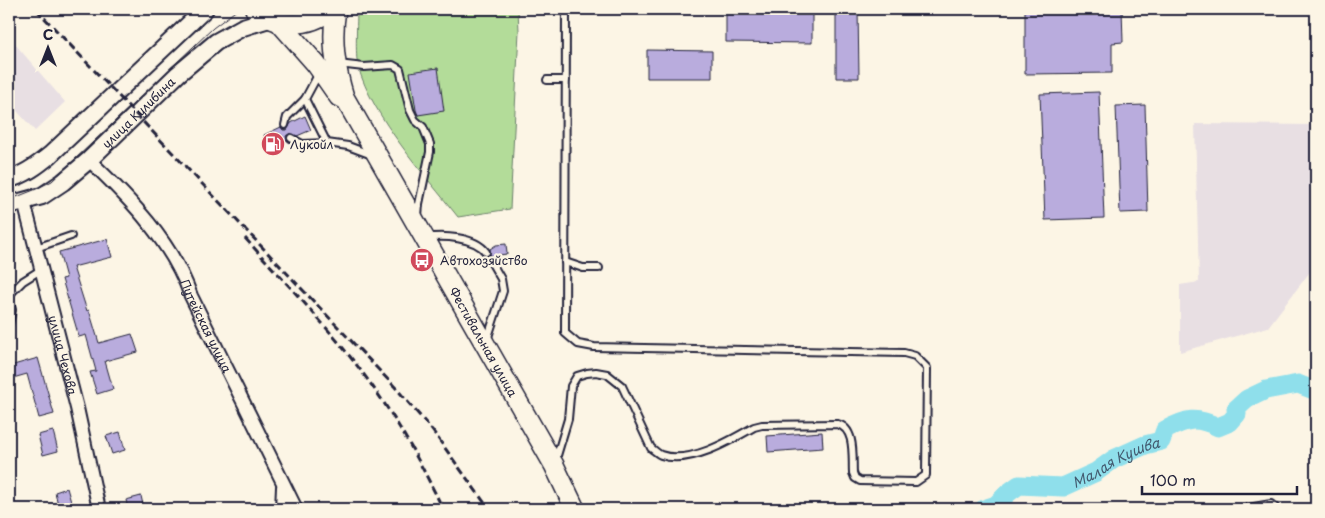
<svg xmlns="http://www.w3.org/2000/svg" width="1325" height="518" font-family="'Playpen Sans',sans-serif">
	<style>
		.built { fill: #e8dfe3 }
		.green { fill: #b3dc99; stroke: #6a7f6a }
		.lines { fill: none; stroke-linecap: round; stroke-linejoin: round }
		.river { stroke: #8fdfeb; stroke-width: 19 }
		.building { fill: #b9acdd; stroke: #22223b }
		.lane-casing { stroke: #22223b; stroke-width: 10 }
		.street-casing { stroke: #22223b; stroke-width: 16 }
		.secondary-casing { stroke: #22223b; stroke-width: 20 }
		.primary-casing { stroke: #22223b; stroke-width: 22 }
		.lane { stroke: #fcf5e5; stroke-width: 6 }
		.street { stroke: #fcf5e5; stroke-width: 12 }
		.secondary { stroke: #fcf5e5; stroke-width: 16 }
		.primary { stroke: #fcf5e5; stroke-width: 19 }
		.tram { stroke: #22223b; stroke-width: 1 }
		.rail { stroke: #22223b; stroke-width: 3; stroke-dasharray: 8 4; stroke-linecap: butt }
		.labels { text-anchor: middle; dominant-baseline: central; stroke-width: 4.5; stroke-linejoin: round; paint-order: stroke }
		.street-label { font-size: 12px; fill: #22223b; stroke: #fcf5e5 }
		.poi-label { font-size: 12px; fill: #22223b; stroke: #fcf5e5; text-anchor: start }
		.water-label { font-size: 14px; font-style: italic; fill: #435b70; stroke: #fcf5e5 }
	</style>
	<rect width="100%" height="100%" fill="#fcf5e5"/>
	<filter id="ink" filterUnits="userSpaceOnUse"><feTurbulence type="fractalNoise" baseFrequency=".02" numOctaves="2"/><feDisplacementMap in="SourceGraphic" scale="10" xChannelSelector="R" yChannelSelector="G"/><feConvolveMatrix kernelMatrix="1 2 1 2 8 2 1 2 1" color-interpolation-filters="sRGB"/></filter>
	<g filter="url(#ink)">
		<g class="built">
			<polygon points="9,37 65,102 35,131 9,102"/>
			<polygon points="1195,124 1316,125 1316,264 1268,327 1180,352 1180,285 1199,282"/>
		</g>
		<path class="green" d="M357,9H518L519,31L510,209L458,217C425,175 372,117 358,66C355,55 357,22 357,9Z"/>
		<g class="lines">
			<path class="river" id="s1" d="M984,509L996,505L1008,493L1019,485L1063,487L1096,472L1114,459L1145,445L1161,441L1165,430C1187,419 1195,416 1218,427L1230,422L1237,414L1236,409L1247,399L1266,390L1298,384L1316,391"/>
		</g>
		<g class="building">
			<polygon points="836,9 858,9 859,78 836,78"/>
			<polygon points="1025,9 1122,9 1123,42 1112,43 1112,73 1025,74"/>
			<polygon points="726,13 812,14 812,43 726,42"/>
			<polygon points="647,50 712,51 712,78 647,78"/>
			<polygon points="438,68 444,111 418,115 416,110 410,72"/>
			<polygon points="1099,92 1104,218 1045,220 1040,94"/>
			<polygon points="1145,105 1148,212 1120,213 1116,106"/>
			<polygon points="305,116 311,130 297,136 289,134 286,136 287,140 270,148 264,135 281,127 283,130 287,130 291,123"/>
			<polygon points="107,239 112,257 73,267 87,311 89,310 99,343 132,334 138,352 105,361 113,389 97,394 90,372 96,371 86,335 79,337 62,279 66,278 59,252"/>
			<polygon points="506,244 507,254 499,255 494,258 490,255 490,249 496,245"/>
			<polygon points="38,358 54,414 39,418 27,374 13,378 10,366"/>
			<polygon points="53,431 58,451 43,455 38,435"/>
			<polygon points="120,432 125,450 112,454 106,436"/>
			<polygon points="822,432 823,448 768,452 767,436"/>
			<polygon points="67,488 73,509 59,509 55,492"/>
			<polygon points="141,496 144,509 128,509 126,500"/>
		</g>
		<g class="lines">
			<g class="lane-casing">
				<g id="lane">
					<polyline points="338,64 364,67 393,65 400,69 410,110 415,120 423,127 430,144 430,152 419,204 418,216"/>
					<polyline points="319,73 305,99 327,143 348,146 372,155"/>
					<polyline points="547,80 566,80"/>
					<polyline points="285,125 287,117 305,99"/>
					<polyline points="291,138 302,144 327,143"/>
					<path d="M426,238C443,235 475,237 486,252"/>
					<polyline points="36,248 71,236"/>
					<polyline points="565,262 583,268 599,268"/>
					<polyline points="9,295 23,281 42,269"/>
					<polyline points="9,300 12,310 9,324"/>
					<polyline points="487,340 503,291 501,279 490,260"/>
					<path d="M556,459L568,419L571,386L577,376L587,373L596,372L607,374L622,386L651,448C654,450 658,454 661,455C689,465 730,441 754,427L762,425L837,424C856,428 852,457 853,473L855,478L860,481L916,482L926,475L927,368L915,356L904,353L594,347L578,344L565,333L566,9"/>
					<polyline points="1242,509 1271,504 1277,509"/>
				</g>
			</g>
			<g class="street-casing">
				<g id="street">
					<path id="s2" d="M89,160C130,199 172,242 191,296L296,509"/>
					<path id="s3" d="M24,202L77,408L99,509"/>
					<polyline points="282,509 283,487"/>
				</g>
			</g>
			<g class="secondary-casing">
				<g id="secondary">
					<path d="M9,179C25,175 38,165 50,155L205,9"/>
					<path id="s4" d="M9,205L42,196L63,182L89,160L178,74L216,42L243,27L269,19"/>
				</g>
			</g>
			<g class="primary-casing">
				<g id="primary">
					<path d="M255,9C278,28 309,28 332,9"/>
					<path id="s5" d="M336,9C331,40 335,67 344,97L554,465L575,509"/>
					<polyline points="279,22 316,64 339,97"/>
				</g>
			</g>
			<use href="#lane" class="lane"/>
			<use href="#street" class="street"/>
			<use href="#secondary" class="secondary"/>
			<use href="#primary" class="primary"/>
			<polyline class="tram" points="9,200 34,190 52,181 213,28 238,9"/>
			<g class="rail">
				<polyline points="36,9 395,387 432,430 489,509"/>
				<path d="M245,238C294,292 346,345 386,406C408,439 426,474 443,509"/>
			</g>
		</g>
	</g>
	<defs>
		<g id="fuel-disc" transform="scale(1.25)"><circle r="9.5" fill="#d1495b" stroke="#fcf5e5"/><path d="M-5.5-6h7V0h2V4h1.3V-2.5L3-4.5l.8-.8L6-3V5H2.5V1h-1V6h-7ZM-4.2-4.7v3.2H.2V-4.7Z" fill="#fff"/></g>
		<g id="bus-disc" transform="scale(1.25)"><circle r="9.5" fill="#d1495b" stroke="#fcf5e5"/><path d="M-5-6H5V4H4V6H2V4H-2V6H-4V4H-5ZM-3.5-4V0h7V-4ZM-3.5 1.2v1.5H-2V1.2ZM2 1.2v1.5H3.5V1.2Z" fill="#fff"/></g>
	</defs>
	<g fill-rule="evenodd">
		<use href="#fuel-disc" x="273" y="144"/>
		<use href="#bus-disc" x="422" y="260"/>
	</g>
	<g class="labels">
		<g class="street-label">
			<text stroke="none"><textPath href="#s4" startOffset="162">улица Кулибина</textPath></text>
			<text stroke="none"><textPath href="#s2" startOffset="205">Путейская улица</textPath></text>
			<text stroke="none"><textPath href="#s5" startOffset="371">Фестивальная улица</textPath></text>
			<text stroke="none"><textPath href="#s3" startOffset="158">улица Чехова</textPath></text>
		</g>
		<g class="poi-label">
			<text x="290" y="144">Лукойл</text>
			<text x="440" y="260">Автохозяйство</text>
		</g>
		<g class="water-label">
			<text stroke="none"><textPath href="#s1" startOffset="146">Малая Кушва</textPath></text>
		</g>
	</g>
	<rect width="1325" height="518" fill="none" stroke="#fcf5e5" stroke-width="30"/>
	<rect x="15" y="15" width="1295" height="488" fill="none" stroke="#22223b" stroke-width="2" filter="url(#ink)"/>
	<g transform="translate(48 48)" stroke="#fcf5e5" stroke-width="4" paint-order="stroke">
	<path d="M0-4L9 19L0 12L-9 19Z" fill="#22223b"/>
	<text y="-8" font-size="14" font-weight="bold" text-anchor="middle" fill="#22223b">С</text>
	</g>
	<path d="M1142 486v8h155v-8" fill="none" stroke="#22223b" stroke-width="2.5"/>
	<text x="1150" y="486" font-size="15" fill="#22223b" stroke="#fcf5e5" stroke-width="4" paint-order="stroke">100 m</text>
</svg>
